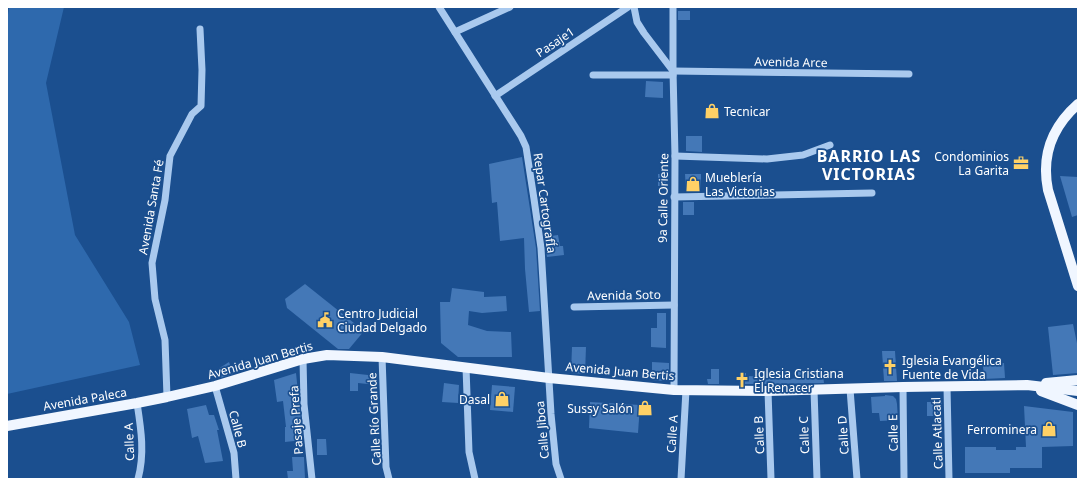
<svg xmlns="http://www.w3.org/2000/svg" width="1085" height="486" font-family="'Noto Sans',sans-serif">
	<style>
		.green { fill: #2e69ad }
		.building { fill: #4478b7 }
		.lines { fill: none; stroke-linecap: round; stroke-linejoin: round }
		.minor { stroke: #a9c9ee; stroke-width: 7 }
		.major { stroke: #f0f6ff; stroke-width: 10 }
		.labels { text-anchor: middle; dominant-baseline: central; stroke-width: 3.5; stroke-linejoin: round; paint-order: stroke }
		.street-label { font-size: 12px; fill: #fff; stroke: #1b4f8f }
		.poi-label { font-size: 12px; fill: #fff; stroke: #1b4f8f; text-anchor: start }
		.district-label { font-size: 16px; font-weight: bold; letter-spacing: 1px; fill: #fff; stroke: #1b4f8f }
	</style>
	<rect width="100%" height="100%" fill="#1b4f8f"/>
	<polygon class="green" points="9,7 64,7 46,83 75,235 129,322 140,365 7,394 7,22"/>
	<g class="building">
		<rect x="678" y="11" width="12" height="9"/>
		<polygon points="646,81 663,82 663,98 645,97"/>
		<polygon points="705,107 719,107 719,115 705,114"/>
		<polygon points="686,136 702,136 702,152 686,151"/>
		<polygon points="522,157 536,248 540,311 529,312 525,269 524,238 500,241 497,202 492,203 489,164"/>
		<rect x="658" y="174" width="8" height="12"/>
		<polygon points="685,174 701,174 701,191 686,192"/>
		<polygon points="1060,176 1078,177 1078,215 1072,217"/>
		<rect x="683" y="202" width="11" height="13"/>
		<polygon points="558,235 560,246 563,246 564,255 547,257 544,237"/>
		<polygon points="305,284 364,331 349,349 338,349 287,308 285,299"/>
		<polygon points="452,288 484,292 484,297 506,296 507,311 482,313 469,311 468,325 487,331 511,332 512,357 458,357 441,343 440,302 450,302"/>
		<polygon points="657,313 666,313 666,348 651,347 651,328 657,328"/>
		<polygon points="1073,324 1078,348 1078,373 1053,375 1048,327"/>
		<polygon points="572,347 586,347 585,374 571,373"/>
		<polygon points="882,351 895,351 897,381 884,381"/>
		<polygon points="229,362 233,374 220,378 218,369"/>
		<polygon points="652,362 669,363 669,375 668,379 664,381 652,380"/>
		<polygon points="1004,363 1005,378 984,379 983,365"/>
		<polygon points="711,369 719,369 719,384 708,384 707,379 711,379"/>
		<polygon points="798,370 810,370 811,375 823,375 824,383 768,384 739,384 739,373 746,373 746,376 774,377 774,372 783,371 784,380 798,378"/>
		<polygon points="296,373 303,440 285,442 285,427 286,427 283,401 277,402 274,380"/>
		<polygon points="350,373 377,376 377,385 358,383 358,391 350,391"/>
		<polygon points="444,383 459,385 458,403 442,402"/>
		<polygon points="492,385 515,387 513,412 490,410"/>
		<polygon points="885,395 893,396 896,399 897,404 898,420 880,421 879,413 872,413 871,397 885,396"/>
		<polygon points="590,402 640,405 638,433 589,428"/>
		<rect x="927" y="402" width="15" height="14"/>
		<polygon points="206,405 209,415 214,415 219,430 217,430 223,461 205,463 198,436 192,438 187,409"/>
		<polygon points="1024,406 1073,412 1073,446 1042,447 1042,468 1010,468 1010,473 965,473 965,447 996,447 996,450 1016,450 1016,447 1026,447"/>
		<polygon points="317,439 326,439 327,455 317,455"/>
		<polygon points="292,457 304,457 305,479 288,479 287,471 293,471"/>
	</g>
	<g class="lines">
		<g class="minor">
			<polyline points="439,7 521,136 526,147 534,199 541,248 551,414 556,464 561,479"/>
			<polyline points="634,7 637,22 644,33 673,71"/>
			<polyline points="673,7 673,71 675,156 674,390"/>
			<polyline points="455,32 510,7"/>
			<polyline points="673,71 909,74"/>
			<polyline points="593,75 673,75"/>
			<polyline points="495,96 628,7"/>
			<polyline points="675,156 767,159 803,155 830,145"/>
			<polyline points="674,197 872,193"/>
			<polyline points="574,307 674,305"/>
			<polyline points="382,357 386,467 389,479"/>
			<polyline points="303,359 304,404 312,479"/>
			<polyline points="466,367 469,452 475,479"/>
			<polyline points="215,386 234,453 236,479"/>
			<polyline points="903,387 904,479"/>
			<polyline points="947,387 949,479"/>
			<polyline points="850,389 857,479"/>
			<polyline points="814,390 817,479"/>
			<polyline points="768,391 771,479"/>
			<polyline points="167,397 165,340 155,299 152,263 165,200 170,156 192,114 201,106 202,70 200,29"/>
			<path d="M137,403C141,429 145,453 138,479"/>
			<polyline points="681,479 686,390"/>
		</g>
		<g class="major">
			<path d="M1078,104C1052,127 1041,155 1048,190L1078,286"/>
			<polyline points="1046,383 1078,380"/>
			<polyline points="1041,391 1078,405"/>
			<polyline points="7,426 137,403 167,397 215,386 303,359 327,355 382,357 549,378 674,390 768,391 903,387 1027,385 1078,391"/>
		</g>
	</g>
	<defs>
		<g id="shop-bare" transform="scale(1.2)"><path d="M-5-2.5h2.3a2.7 3.5 0 0 1 5.4 0H5L5.5 6h-11ZM-1.5-2.5h3a1.5 2.3 0 0 0-3 0Z" fill="#ffd166" stroke="#1b4f8f" stroke-width="2.5" paint-order="stroke"/></g>
		<g id="office-bare" transform="scale(1.2)"><path d="M-6-3h4V-5.5h4V-3h4V5H-6ZM-1-4.5V-3h2v-1.5ZM-6 0V1H6V0Z" fill="#ffd166" stroke="#1b4f8f" stroke-width="2.5" paint-order="stroke"/></g>
		<g id="civic-bare" transform="scale(1.2)"><path d="M-.6-6.5H3V-4.5H.6V-3L4-1V1h2V6H-6V1h2V-1L-.6-3ZM-1.2 2.5V6h2.4V2.5Z" fill="#ffd166" stroke="#1b4f8f" stroke-width="2.5" paint-order="stroke"/></g>
		<g id="church-bare" transform="scale(1.2)"><path d="M-1.2-6h2.4v3.5h3.3v2.4h-3.3V6h-2.4V-.1h-3.3v-2.4h3.3Z" fill="#ffd166" stroke="#1b4f8f" stroke-width="2.5" paint-order="stroke"/></g>
	</defs>
	<g fill-rule="evenodd">
		<use href="#shop-bare" x="712" y="111"/>
		<use href="#office-bare" x="1021" y="163"/>
		<use href="#shop-bare" x="693" y="184"/>
		<use href="#civic-bare" x="325" y="320"/>
		<use href="#church-bare" x="890" y="367"/>
		<use href="#church-bare" x="742" y="380"/>
		<use href="#shop-bare" x="502" y="399"/>
		<use href="#shop-bare" x="645" y="408"/>
		<use href="#shop-bare" x="1049" y="429"/>
	</g>
	<g class="labels">
		<g class="street-label">
			<text transform="translate(555 42) rotate(-34)">Pasaje1</text>
			<text transform="translate(791 62) rotate(1)">Avenida Arce</text>
			<text transform="translate(663 198) rotate(-89)">9a Calle Oriente</text>
			<text transform="translate(545 203) rotate(82)">Repar CartografÍa</text>
			<text transform="translate(151 207) rotate(-80)">Avenida Santa Fé</text>
			<text transform="translate(624 295) rotate(-1)">Avenida Soto</text>
			<text transform="translate(260 360) rotate(-16)">Avenida Juan Bertis</text>
			<text transform="translate(620 371) rotate(5)">Avenida Juan Bertis</text>
			<text transform="translate(85 399) rotate(-10)">Avenida Paleca</text>
			<text transform="translate(374 419) rotate(-93)">Calle Río Grande</text>
			<text transform="translate(296 420) rotate(-94)">Pasaje Prefa</text>
			<text transform="translate(238 429) rotate(75)">Calle B</text>
			<text transform="translate(542 430) rotate(-95)">Calle Jiboa</text>
			<text transform="translate(893 433) rotate(-91)">Calle E</text>
			<text transform="translate(937 433) rotate(-92)">Calle Atlacatl</text>
			<text transform="translate(672 434) rotate(-86)">Calle A</text>
			<text transform="translate(759 435) rotate(-92)">Calle B</text>
			<text transform="translate(804 435) rotate(-92)">Calle C</text>
			<text transform="translate(843 435) rotate(-94)">Calle D</text>
			<text transform="translate(129 442) rotate(-92)">Calle A</text>
		</g>
		<g class="poi-label">
			<text x="724" y="111">Tecnicar</text>
			<text x="1009" y="156" text-anchor="end">Condominios<tspan x="1009" dy="14">La Garita</tspan></text>
			<text x="705" y="177">Mueblería<tspan x="705" dy="14">Las Victorias</tspan></text>
			<text x="337" y="313">Centro Judicial<tspan x="337" dy="14">Ciudad Delgado</tspan></text>
			<text x="902" y="360">Iglesia Evangélica<tspan x="902" dy="14">Fuente de Vida</tspan></text>
			<text x="754" y="373">Iglesia Cristiana<tspan x="754" dy="14">El Renacer</tspan></text>
			<text x="490" y="399" text-anchor="end">Dasal</text>
			<text x="633" y="408" text-anchor="end">Sussy Salón</text>
			<text x="1037" y="429" text-anchor="end">Ferrominera</text>
		</g>
		<g class="district-label">
			<text x="869" y="156">BARRIO LAS<tspan x="869" dy="18">VICTORIAS</tspan></text>
		</g>
	</g>
	<rect width="1085" height="486" fill="none" stroke="#ffffff" stroke-width="16"/>
</svg>
